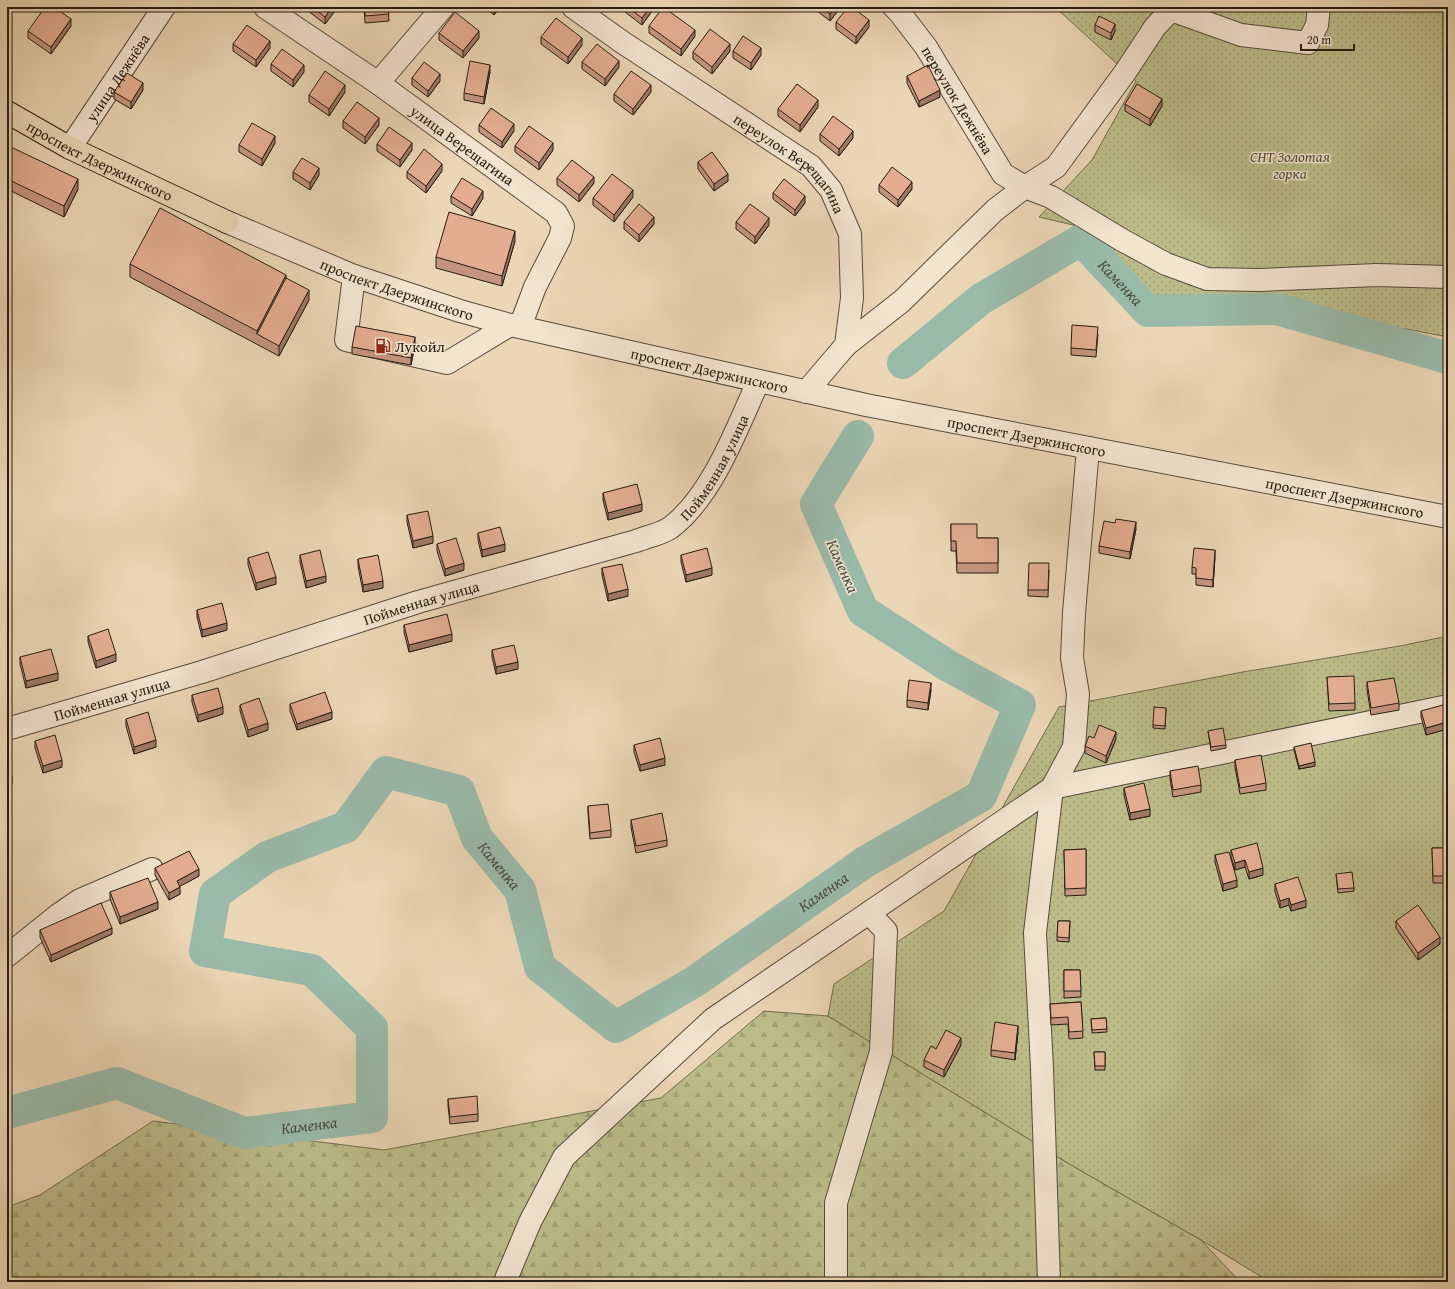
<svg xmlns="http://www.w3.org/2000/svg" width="1455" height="1289" font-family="'Gentium Book Plus',serif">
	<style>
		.forest { fill: url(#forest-firs); stroke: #706c4e }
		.garden { fill: url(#garden-dots); stroke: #706c4e }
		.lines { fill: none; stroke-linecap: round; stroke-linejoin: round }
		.river { stroke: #99baa9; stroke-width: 32 }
		.minor-casing { stroke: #564b3b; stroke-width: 24 }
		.major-casing { stroke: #251d12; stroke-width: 24 }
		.minor { stroke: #f2e4cf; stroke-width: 22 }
		.major { stroke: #ebd6b5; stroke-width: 22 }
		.wall { fill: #c4957e; stroke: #251d12 }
		.shaded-wall { fill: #a07966; stroke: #251d12 }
		.building { fill: #e4ad92; stroke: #251d12 }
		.labels { text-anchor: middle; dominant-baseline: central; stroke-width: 3; stroke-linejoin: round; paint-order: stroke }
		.street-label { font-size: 15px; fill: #251d12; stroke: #f2e4cf }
		.park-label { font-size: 15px; font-style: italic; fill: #524d36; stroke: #f2e4cf }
		.poi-label { font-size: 15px; fill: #251d12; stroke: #f2e4cf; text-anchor: start }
		.water-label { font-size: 16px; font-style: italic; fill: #484c3f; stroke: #f2e4cf }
	</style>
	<defs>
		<pattern id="forest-firs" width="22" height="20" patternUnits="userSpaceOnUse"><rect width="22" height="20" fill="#bcbc8a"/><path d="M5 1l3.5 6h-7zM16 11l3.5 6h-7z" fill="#a1a176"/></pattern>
		<pattern id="garden-dots" width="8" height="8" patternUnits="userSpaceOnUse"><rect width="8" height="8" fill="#bcbc8a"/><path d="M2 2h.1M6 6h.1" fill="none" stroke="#a1a176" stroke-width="1.8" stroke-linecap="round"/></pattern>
	</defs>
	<rect width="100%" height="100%" fill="#ebd6b5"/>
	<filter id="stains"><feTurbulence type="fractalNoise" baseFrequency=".005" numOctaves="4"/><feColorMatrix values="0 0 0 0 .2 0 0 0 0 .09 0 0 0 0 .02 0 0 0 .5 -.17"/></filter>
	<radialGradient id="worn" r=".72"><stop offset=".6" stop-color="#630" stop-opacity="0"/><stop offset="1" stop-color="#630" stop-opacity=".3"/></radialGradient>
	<polygon class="forest" points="764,1011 828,1016 1071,1165 1201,1240 1240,1282 7,1282 7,1207 40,1195 153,1121 384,1150 661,1098"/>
	<g class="garden">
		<polygon points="1055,7 1448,7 1448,337 1406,329 1143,312 1073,225 1039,217 1092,160 1136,81"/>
		<polygon points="1448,636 1448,1282 1270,1282 1201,1240 1071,1165 828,1016 834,984 944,911 1059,707 1243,672 1400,646"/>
	</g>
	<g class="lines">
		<g class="river">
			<path id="s1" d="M903,363L981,299L1081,240L1148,311L1277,309L1448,358"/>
			<path id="s2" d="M7,1113L117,1083L244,1133L372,1117V1028L312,970L205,951L215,894L267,857L346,827L386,772L459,791L477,838L520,890L540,967L616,1027L694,982L865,862L981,796L1020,705L950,667L863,611L816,504L858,436"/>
		</g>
		<g class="minor-casing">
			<g id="minor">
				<path id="s3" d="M265,7L378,83L556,213L563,226L560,238L535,287L520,327"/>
				<path id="s4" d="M573,7L622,42L811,166L831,190L850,234L852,298L846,345L806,392"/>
				<path id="s5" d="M894,7L899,12L926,47L1003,174L1025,187L1051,197L1122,240L1166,264L1207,279L1260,280L1377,275L1448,277"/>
				<polyline points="1171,10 1241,35 1308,43 1317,25 1319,7"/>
				<polyline points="378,83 443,7"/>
				<path id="s6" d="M70,148L164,7"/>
				<path id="s7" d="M227,222L354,276L460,311L510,325L866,405L1448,517"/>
				<polyline points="354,276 346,340 447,363 510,325"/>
				<polyline points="846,345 902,301 995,210 1025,187 1056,167 1126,71 1155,27 1174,7"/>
				<path id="s8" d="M7,729L202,672L418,602L636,541C646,537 661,534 670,528C712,497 737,428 758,382"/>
				<polyline points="7,956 58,915 80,900 152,869"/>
				<polyline points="506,1282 506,1279 530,1222 564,1157 713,1019 1052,788 1448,706"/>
				<polyline points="836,1282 836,1203 881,1052 886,931 869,913"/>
				<polyline points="1049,1282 1042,1068 1035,933 1052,788 1074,747 1078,694 1072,658 1074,613 1088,448"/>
			</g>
		</g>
		<g class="major-casing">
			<g id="major">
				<path id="s9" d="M7,112L70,148L227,222"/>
			</g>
		</g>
		<use href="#minor" class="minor"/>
		<use href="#major" class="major"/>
	</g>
	<g class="wall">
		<polygon points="303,7 338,7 325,24"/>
		<polygon points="364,7 388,7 389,21 365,23"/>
		<polygon points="484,7 500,7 494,15"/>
		<polygon points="625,7 655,7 642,25 625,12"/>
		<polygon points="812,7 841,7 830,21"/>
		<polygon points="836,22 869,27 856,44 836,29"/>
		<polygon points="1095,25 1115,31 1111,40 1095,32"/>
		<polygon points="71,26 51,54 28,38 28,31"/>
		<polygon points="649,26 695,36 681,56 649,33"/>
		<polygon points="439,33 479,38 463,58 439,40"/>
		<polygon points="541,37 582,45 568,64 541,44"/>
		<polygon points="233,44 270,48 256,67 233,51"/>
		<polygon points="730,51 712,74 693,59 693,52"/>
		<polygon points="733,51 761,55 751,70 733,58"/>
		<polygon points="582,62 619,67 605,86 582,69"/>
		<polygon points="271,64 304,72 293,87 271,71"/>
		<polygon points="490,72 484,104 464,100 464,93"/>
		<polygon points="907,76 940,97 919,107 907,83"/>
		<polygon points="412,78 440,81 428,97 412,85"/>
		<polygon points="143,90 131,109 114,99 114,92"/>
		<polygon points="345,92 329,116 309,102 309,95"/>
		<polygon points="651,92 633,115 614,101 614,94"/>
		<polygon points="1125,104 1162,106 1150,126 1125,111"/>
		<polygon points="818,107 800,132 778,116 778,109"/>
		<polygon points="343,121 379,125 365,144 343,128"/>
		<polygon points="479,125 514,131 502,148 479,132"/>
		<polygon points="820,134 853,138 839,156 820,141"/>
		<polygon points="275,143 262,166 239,152 239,145"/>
		<polygon points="377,144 412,150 400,167 377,151"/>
		<polygon points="515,146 553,150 539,170 515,152"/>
		<polygon points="7,159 78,189 64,217 7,189"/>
		<polygon points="698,162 728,181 714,191 698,169"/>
		<polygon points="442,171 426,193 407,178 407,172"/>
		<polygon points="293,172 319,175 310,190 293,179"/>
		<polygon points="557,178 594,183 579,202 557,185"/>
		<polygon points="879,185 912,189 898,207 879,192"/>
		<polygon points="773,193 805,203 795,216 773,199"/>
		<polygon points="451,196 483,198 472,216 451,203"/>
		<polygon points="633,197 614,222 593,205 593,198"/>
		<polygon points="624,222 654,224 639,242 624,229"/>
		<polygon points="736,222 769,225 755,244 736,229"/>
		<polygon points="515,241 502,286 436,268 436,257"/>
		<polygon points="130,264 286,278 309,300 279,356 130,277"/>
		<polygon points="1098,334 1096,357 1071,355 1071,348"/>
		<polygon points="415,344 411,365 352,354 352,347"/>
		<polygon points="603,493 642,511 608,520 603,500"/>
		<polygon points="407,515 433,543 413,548 407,522"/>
		<polygon points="951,524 977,538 998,538 998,573 957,573 956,551 951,551"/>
		<polygon points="1136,529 1130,559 1099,553 1099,546"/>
		<polygon points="478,533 505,551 482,557 478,540"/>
		<polygon points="437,544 464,570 445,576 437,551"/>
		<polygon points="300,555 326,582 306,588 300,562"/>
		<polygon points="681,555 712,575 686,582 681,562"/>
		<polygon points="1215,557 1213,587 1196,585 1196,574 1192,574 1192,567"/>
		<polygon points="248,558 276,584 256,590 248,565"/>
		<polygon points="358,559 383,588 363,592 358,566"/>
		<polygon points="602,568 628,596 608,601 602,575"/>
		<polygon points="1049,570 1048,597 1028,596 1028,590"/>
		<polygon points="197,610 227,630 202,637 197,617"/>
		<polygon points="404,625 452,641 409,652 404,632"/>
		<polygon points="88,636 116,661 96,668 88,642"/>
		<polygon points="492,650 518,669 496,674 492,657"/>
		<polygon points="20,657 58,680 26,688 20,664"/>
		<polygon points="1446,663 1448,663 1448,685 1446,670"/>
		<polygon points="1327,677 1355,703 1355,710 1329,711"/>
		<polygon points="1367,682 1399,703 1399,710 1371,715 1367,689"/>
		<polygon points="931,690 928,710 907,707 907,700"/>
		<polygon points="192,695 223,714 198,722 192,702"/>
		<polygon points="290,704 332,719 297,730 290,711"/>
		<polygon points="240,705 268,730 248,737 240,711"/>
		<polygon points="1166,708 1165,729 1153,728 1153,725"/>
		<polygon points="1421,711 1447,729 1426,735 1421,717"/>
		<polygon points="126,719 156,747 134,754 126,726"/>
		<polygon points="1208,731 1226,745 1226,748 1211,751"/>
		<polygon points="1094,738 1116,739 1106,763 1085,753 1085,746"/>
		<polygon points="35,741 62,767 43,773 35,748"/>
		<polygon points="634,745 665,765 640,771 634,752"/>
		<polygon points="1294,747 1315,766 1299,769 1294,750"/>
		<polygon points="1235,760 1266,783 1266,790 1240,794 1235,767"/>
		<polygon points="1170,771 1201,785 1201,792 1173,797 1170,778"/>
		<polygon points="1124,788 1150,816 1130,820 1124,795"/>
		<polygon points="588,806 611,830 611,837 590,839 588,813"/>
		<polygon points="631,820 667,840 667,846 636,853 631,827"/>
		<polygon points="1432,848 1448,848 1448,883 1433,883"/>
		<polygon points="1086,849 1086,895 1065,896 1064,850"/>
		<polygon points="1231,850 1263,875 1249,879 1245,867 1235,870 1231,857"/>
		<polygon points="1215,855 1237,887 1223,891 1215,862"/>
		<polygon points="155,868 199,876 179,886 180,894 169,900 155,875"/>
		<polygon points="1336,874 1354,888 1354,891 1338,893"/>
		<polygon points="1275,884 1306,907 1291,911 1289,905 1280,908 1275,891"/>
		<polygon points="110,892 158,909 120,924 110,899"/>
		<polygon points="1058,921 1070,921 1069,942 1057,941"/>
		<polygon points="1396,921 1440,944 1418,960 1396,928"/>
		<polygon points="40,930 112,934 51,962 40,937"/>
		<polygon points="1064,970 1080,970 1081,997 1064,998"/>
		<polygon points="1081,1002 1083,1038 1069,1039 1068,1024 1051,1025 1050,1004"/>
		<polygon points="1106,1018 1107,1032 1092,1033 1091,1019"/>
		<polygon points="1018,1032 1015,1060 991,1056 991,1050"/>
		<polygon points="961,1045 944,1077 924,1067 924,1060"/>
		<polygon points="1094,1052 1105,1052 1105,1070 1095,1070"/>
		<polygon points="448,1099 478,1114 478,1121 450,1124 448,1106"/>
	</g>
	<g class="shaded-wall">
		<polygon points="332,7 338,7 325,24 325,17"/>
		<polygon points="495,7 500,7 494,15 494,8"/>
		<polygon points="650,7 655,7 642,25 642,18"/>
		<polygon points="836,7 841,7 830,21 830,14"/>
		<polygon points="71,19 71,26 51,54 51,47"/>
		<polygon points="869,20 869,27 856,44 856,37"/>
		<polygon points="1115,24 1115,31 1111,40 1111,33"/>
		<polygon points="695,30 695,36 681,56 681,49"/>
		<polygon points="479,31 479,38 463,58 463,51"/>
		<polygon points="582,38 582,45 568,64 568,57"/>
		<polygon points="270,41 270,48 256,67 256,60"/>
		<polygon points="730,44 730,51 712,74 712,67"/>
		<polygon points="761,48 761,55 751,70 751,63"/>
		<polygon points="619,61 619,67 605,86 605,79"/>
		<polygon points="304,65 304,72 293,87 293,80"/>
		<polygon points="490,65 490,72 484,104 484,97"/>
		<polygon points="440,74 440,81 428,97 428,91"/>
		<polygon points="143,83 143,90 131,109 131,102"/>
		<polygon points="345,85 345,92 329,116 329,109"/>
		<polygon points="651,85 651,92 633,115 633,109"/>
		<polygon points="940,90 940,97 919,107 919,101"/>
		<polygon points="1162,99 1162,106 1150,126 1150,119"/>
		<polygon points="818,100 818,107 800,132 800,125"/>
		<polygon points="379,118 379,125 365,144 365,137"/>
		<polygon points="514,124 514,131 502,148 502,142"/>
		<polygon points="853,131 853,138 839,156 839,149"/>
		<polygon points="275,136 275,143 262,166 262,159"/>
		<polygon points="412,143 412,150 400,167 400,160"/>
		<polygon points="553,143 553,150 539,170 539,163"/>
		<polygon points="442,164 442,171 426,193 426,186"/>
		<polygon points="319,168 319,175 310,190 310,183"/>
		<polygon points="728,174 728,181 714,191 714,184"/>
		<polygon points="594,177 594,183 579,202 579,195"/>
		<polygon points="78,179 78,189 64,217 64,206"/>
		<polygon points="912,182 912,189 898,207 898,200"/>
		<polygon points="633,190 633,197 614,222 614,215"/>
		<polygon points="483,191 483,198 472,216 472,209"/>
		<polygon points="805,196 805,203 795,216 795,210"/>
		<polygon points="654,217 654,224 639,242 639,235"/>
		<polygon points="769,218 769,225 755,244 755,237"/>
		<polygon points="515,231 515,241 502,286 502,276"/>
		<polygon points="286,275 286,288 257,334 257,331"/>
		<polygon points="309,290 309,300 279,356 279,346"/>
		<polygon points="415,337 415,344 411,365 411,358"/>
		<polygon points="642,504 642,511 608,520 608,513"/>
		<polygon points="1136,522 1136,529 1130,559 1130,552"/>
		<polygon points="433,536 433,543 413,548 413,541"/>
		<polygon points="505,544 505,551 482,557 482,550"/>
		<polygon points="1215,550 1215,557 1213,587 1213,580"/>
		<polygon points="464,563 464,570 445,576 445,569"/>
		<polygon points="712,568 712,575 686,582 686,575"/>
		<polygon points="326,576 326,582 306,588 306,581"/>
		<polygon points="276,577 276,584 256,590 256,583"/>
		<polygon points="383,581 383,588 363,592 363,585"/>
		<polygon points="628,589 628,596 608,601 608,594"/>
		<polygon points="227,623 227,630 202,637 202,630"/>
		<polygon points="452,634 452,641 409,652 409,645"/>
		<polygon points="116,654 116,661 96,668 96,661"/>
		<polygon points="518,662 518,669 496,674 496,667"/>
		<polygon points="58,673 58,680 26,688 26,681"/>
		<polygon points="931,683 931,690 928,710 928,703"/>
		<polygon points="223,707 223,714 198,722 198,715"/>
		<polygon points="332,712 332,719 297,730 297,724"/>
		<polygon points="1447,722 1447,729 1426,735 1426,728"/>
		<polygon points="268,723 268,730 248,737 248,730"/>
		<polygon points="1116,732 1116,739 1106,763 1106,756"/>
		<polygon points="156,740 156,747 134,754 134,747"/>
		<polygon points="665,758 665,765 640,771 640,765"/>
		<polygon points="62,760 62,767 43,773 43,766"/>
		<polygon points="1315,762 1315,766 1299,769 1299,766"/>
		<polygon points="12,777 12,784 7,785 7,778"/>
		<polygon points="1150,809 1150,816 1130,820 1130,813"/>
		<polygon points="1245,860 1245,867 1235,870 1235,863"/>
		<polygon points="1263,868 1263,875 1249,879 1249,872"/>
		<polygon points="199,869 199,876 177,888 177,881"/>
		<polygon points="1237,880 1237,887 1223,891 1223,884"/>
		<polygon points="180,887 180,894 169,900 169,893"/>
		<polygon points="1289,898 1289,905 1280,908 1280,901"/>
		<polygon points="1306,900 1306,907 1291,911 1291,905"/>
		<polygon points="158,902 158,909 120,924 120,917"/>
		<polygon points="112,928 112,934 51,962 51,955"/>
		<polygon points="1440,937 1440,944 1418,960 1418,953"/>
		<polygon points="1018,1026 1018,1032 1015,1060 1015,1053"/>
		<polygon points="961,1038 961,1045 944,1077 944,1070"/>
	</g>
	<g class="building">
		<polygon points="45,7 54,7 71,19 51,47 28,31"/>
		<polygon points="312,7 332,7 325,17"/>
		<polygon points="365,7 388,7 389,14 365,16"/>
		<polygon points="627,7 650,7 642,18"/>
		<polygon points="663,7 695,30 681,49 649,26"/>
		<polygon points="821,7 836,7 830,14"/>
		<polygon points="848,7 852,7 869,20 856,37 836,22"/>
		<polygon points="455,12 479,31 463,51 439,33"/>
		<polygon points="1099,16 1115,24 1111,33 1095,25"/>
		<polygon points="556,18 582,38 568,57 541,37"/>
		<polygon points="247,25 270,41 256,60 233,44"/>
		<polygon points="710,29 730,44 712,67 693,52"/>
		<polygon points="743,36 761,48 751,63 733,51"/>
		<polygon points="597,44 619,61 605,79 582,62"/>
		<polygon points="282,49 304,65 293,80 271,64"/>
		<polygon points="470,61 490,65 484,97 464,93"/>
		<polygon points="424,62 440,74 428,91 412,78"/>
		<polygon points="928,65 940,90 919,101 907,76"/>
		<polygon points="325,71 345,85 329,109 309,95"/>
		<polygon points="631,71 651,85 633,109 614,94"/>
		<polygon points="127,73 143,83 131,102 114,92"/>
		<polygon points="797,84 818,100 800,125 778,109"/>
		<polygon points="1137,84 1162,99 1150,119 1125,104"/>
		<polygon points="357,102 379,118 365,137 343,121"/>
		<polygon points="491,108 514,124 502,142 479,125"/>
		<polygon points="833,116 853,131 839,149 820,134"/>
		<polygon points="252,123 275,136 262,159 239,145"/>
		<polygon points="529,126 553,143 539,163 515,146"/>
		<polygon points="389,127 412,143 400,160 377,144"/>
		<polygon points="13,148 78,179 64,206 7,179 7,159"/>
		<polygon points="424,149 442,164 426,186 407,172"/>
		<polygon points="712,152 728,174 714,184 698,162"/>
		<polygon points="302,158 319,168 310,183 293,172"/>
		<polygon points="572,160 594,177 579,195 557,178"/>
		<polygon points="892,167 912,182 898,200 879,185"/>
		<polygon points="612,174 633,190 614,215 593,198"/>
		<polygon points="462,178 483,191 472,209 451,196"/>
		<polygon points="784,179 805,196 795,210 773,193"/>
		<polygon points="639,204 654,217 639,235 624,222"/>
		<polygon points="750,204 769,218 755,237 736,222"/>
		<polygon points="160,208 286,275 257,331 130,264"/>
		<polygon points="449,212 515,231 502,276 436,257"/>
		<polygon points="286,278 309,290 279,346 257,334"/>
		<polygon points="1072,325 1098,327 1096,350 1071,348"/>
		<polygon points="356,326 415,337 411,358 352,347"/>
		<polygon points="637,484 642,504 608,513 603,493"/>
		<polygon points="428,511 433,536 413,541 407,515"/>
		<polygon points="1116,519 1136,522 1130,552 1099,546 1104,521 1115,523"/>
		<polygon points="951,524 977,524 977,538 998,538 998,563 957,563 956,541 951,541"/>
		<polygon points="500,527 505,544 482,550 478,533"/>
		<polygon points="456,538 464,563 445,569 437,544"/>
		<polygon points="707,548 712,568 686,575 681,555"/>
		<polygon points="1194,548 1215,550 1213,580 1196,578 1196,568 1192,567"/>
		<polygon points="320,550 326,576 306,581 300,555"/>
		<polygon points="268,552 276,577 256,583 248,558"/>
		<polygon points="378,555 383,581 363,585 358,559"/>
		<polygon points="1029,563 1049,563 1048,590 1028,590"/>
		<polygon points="622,564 628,589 608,594 602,568"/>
		<polygon points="222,603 227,623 202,630 197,610"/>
		<polygon points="447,614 452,634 409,645 404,625"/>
		<polygon points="108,629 116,654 96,661 88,636"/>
		<polygon points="514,645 518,662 496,667 492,650"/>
		<polygon points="51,649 58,673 26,681 20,657"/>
		<polygon points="1446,663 1448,663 1448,678"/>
		<polygon points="1354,676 1355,703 1329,704 1327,677"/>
		<polygon points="1394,678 1399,703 1371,708 1367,682"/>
		<polygon points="909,680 931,683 928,703 907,700"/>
		<polygon points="218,688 223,707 198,715 192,695"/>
		<polygon points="325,692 332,712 297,724 290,704"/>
		<polygon points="259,698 268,723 248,730 240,705"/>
		<polygon points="1443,705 1447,722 1426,728 1421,711"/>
		<polygon points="1154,707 1166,708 1165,726 1153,725"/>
		<polygon points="148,712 156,740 134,747 126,719"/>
		<polygon points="1099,725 1116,732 1106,756 1085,746 1089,736 1094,738"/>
		<polygon points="1223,728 1226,745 1211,747 1208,731"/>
		<polygon points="55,735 62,760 43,766 35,741"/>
		<polygon points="660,738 665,758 640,765 634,745"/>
		<polygon points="1311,743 1315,762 1299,766 1294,747"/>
		<polygon points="1261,755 1266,783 1240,788 1235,760"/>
		<polygon points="7,757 12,777 7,778"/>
		<polygon points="1198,766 1201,785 1173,790 1170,771"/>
		<polygon points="1144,783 1150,809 1130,813 1124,788"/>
		<polygon points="608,804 611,830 590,833 588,806"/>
		<polygon points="662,813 667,840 636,846 631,820"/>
		<polygon points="1257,843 1263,868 1249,872 1245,860 1235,863 1231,850"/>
		<polygon points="1432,848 1448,848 1448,876 1433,876"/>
		<polygon points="1086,849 1086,888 1065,889 1064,850"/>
		<polygon points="189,851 199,869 177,881 180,887 169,893 155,868"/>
		<polygon points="1229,852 1237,880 1223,884 1215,855"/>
		<polygon points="1352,872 1354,888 1338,889 1336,874"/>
		<polygon points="1298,877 1306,900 1291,905 1289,898 1280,901 1275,884"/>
		<polygon points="148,878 158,902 120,917 110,892"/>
		<polygon points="101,903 112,928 51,955 40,930"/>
		<polygon points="1418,905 1440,937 1418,953 1396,921"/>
		<polygon points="1058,921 1070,921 1069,938 1057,937"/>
		<polygon points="1064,970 1080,970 1081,991 1064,991"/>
		<polygon points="1081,1002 1083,1031 1069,1032 1068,1017 1051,1018 1050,1004"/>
		<polygon points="1106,1018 1107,1029 1092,1030 1091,1019"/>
		<polygon points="995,1022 1018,1026 1015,1053 991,1050"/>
		<polygon points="946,1030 961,1038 944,1070 924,1060 931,1046 936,1049"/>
		<polygon points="1094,1052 1105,1052 1105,1066 1095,1066"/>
		<polygon points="477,1096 478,1114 450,1117 448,1099"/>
	</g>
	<defs>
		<g id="fuel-bare" transform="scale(1.2)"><path d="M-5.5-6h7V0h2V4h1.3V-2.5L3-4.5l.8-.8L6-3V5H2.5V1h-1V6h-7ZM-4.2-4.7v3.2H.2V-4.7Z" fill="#8f2418" stroke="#f2e4cf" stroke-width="2.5" paint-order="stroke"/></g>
	</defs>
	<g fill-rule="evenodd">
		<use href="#fuel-bare" x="383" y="346"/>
	</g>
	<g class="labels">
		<g class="street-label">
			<text stroke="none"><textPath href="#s6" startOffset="85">улица Дежнёва</textPath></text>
			<text stroke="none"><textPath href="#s5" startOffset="113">переулок Дежнёва</textPath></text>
			<text stroke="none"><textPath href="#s3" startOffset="241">улица Верещагина</textPath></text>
			<text stroke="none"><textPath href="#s9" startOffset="105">проспект Дзержинского</textPath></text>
			<text stroke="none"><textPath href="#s4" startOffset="269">переулок Верещагина</textPath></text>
			<text stroke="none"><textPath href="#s7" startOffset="183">проспект Дзержинского</textPath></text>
			<text stroke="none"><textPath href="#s7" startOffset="506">проспект Дзержинского</textPath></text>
			<text stroke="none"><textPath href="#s7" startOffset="830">проспект Дзержинского</textPath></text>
			<text stroke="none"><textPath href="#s8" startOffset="769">Пойменная улица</textPath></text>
			<text stroke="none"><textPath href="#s7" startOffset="1154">проспект Дзержинского</textPath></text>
			<text stroke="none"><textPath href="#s8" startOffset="433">Пойменная улица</textPath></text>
			<text stroke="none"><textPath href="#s8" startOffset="109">Пойменная улица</textPath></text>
		</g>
		<g class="park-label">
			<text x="1290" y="156">СНТ Золотая<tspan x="1290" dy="17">горка</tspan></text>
		</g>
		<g class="poi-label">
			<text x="395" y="346">Лукойл</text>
		</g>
		<g class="water-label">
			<text stroke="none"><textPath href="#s1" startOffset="275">Каменка</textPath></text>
			<text transform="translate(843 566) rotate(66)">Каменка</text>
			<text stroke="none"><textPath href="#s2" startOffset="1096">Каменка</textPath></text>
			<text stroke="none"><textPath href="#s2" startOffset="1552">Каменка</textPath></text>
			<text stroke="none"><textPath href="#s2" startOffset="316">Каменка</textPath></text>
		</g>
	</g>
	<rect width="1455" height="1289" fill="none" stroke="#ebd6b5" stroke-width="24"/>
	<rect x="8" y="8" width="1439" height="1273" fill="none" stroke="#251d12" stroke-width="2"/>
	<rect x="12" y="12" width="1431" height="1265" fill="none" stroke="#251d12"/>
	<path d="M1301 44v6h53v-6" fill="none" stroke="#251d12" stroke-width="2"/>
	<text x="1307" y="44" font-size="12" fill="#251d12" stroke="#f2e4cf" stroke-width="3" paint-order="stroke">20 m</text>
	<rect width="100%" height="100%" filter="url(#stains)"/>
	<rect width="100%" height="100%" fill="url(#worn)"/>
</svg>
